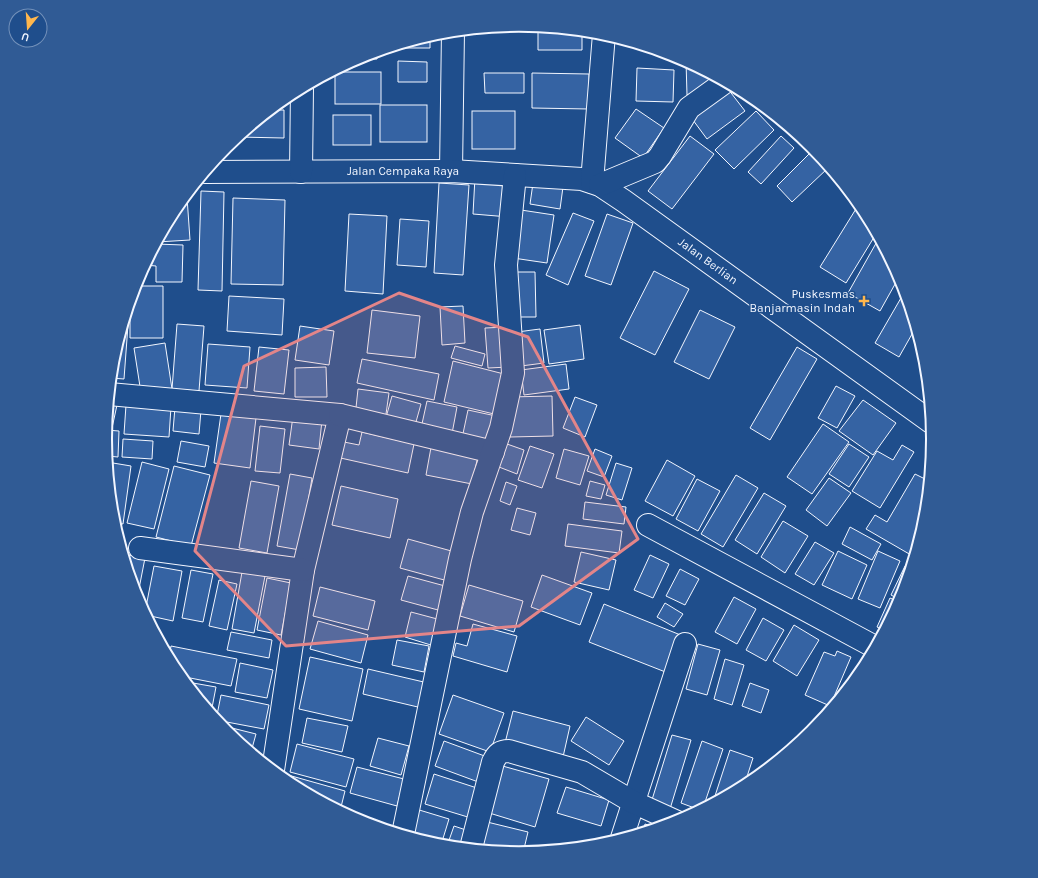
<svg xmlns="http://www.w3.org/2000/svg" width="1038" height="878" font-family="Karla,sans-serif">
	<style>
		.building { fill: #3563a3; stroke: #f2f6ff }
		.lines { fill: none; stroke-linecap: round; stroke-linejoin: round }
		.minor-casing { stroke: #f2f6ff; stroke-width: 24 }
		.minor { stroke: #1f4e8c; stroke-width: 22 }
		.marked { fill: #e38589; fill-opacity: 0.2; stroke: #e38589; stroke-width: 3; stroke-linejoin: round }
		.poi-dot { fill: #ffb74d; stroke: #1f4e8c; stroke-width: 1.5 }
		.labels { text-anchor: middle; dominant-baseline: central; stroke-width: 3; stroke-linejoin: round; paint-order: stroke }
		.street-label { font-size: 12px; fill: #f2f6ff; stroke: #1f4e8c }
		.poi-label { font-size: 12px; fill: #f2f6ff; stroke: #1f4e8c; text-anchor: end }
		.rim { fill: none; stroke: #f2f6ff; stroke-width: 2 }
	</style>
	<rect width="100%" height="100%" fill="#1f4e8c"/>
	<g class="building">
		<polygon points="519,25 528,26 528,29 492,29"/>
		<polygon points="538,27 582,31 582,50 538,50"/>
		<polygon points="430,36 430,48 387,48"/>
		<polygon points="377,52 377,59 356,59 361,56"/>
		<polygon points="398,61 427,62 427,82 398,82"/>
		<polygon points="686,61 721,80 687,95"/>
		<polygon points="637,68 674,70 673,102 636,101"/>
		<rect x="335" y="72" width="46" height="32"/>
		<polygon points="484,73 524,73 524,93 485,93"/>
		<polygon points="532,73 589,74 589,109 532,108"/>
		<polygon points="728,89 745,111 707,139 690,116"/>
		<rect x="380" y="105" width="47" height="37"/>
		<polygon points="636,109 664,128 643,158 615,138"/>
		<polygon points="271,110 284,110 284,138 237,137"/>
		<rect x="472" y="111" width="43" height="38"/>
		<polygon points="756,111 774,130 734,169 715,150"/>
		<rect x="333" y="115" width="38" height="30"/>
		<polygon points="690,136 714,154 672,209 648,191"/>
		<polygon points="781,136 794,148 761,184 748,172"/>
		<polygon points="811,152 828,168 792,202 777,186"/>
		<polygon points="475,177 512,179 509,217 473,214"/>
		<polygon points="439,183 469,185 463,275 434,273"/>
		<polygon points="533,183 563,187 560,209 530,204"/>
		<polygon points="201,191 224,192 222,291 198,290"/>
		<polygon points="184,197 187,197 190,240 157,242 175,209"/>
		<polygon points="233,198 285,200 283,285 231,284"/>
		<polygon points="859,204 876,234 846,283 820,267"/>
		<polygon points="521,210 554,215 547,263 513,258"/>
		<polygon points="573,213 594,221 568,285 546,275"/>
		<polygon points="349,214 387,216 383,294 345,291"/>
		<polygon points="607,214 633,223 611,285 585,276"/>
		<polygon points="400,219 429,221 426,267 397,265"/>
		<polygon points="879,238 899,277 880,311 848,293"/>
		<polygon points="156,244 183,245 182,282 156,282 156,266 145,265"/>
		<polygon points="654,271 689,289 655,355 620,338"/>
		<polygon points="510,272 535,272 536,317 511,317"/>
		<polygon points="135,286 163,286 163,338 130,338 130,302"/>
		<polygon points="905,291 916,327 899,357 875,343"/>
		<polygon points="229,296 284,299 282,335 227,331"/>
		<polygon points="463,306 465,343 442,345 440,307"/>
		<polygon points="372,310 420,316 415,358 367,353"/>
		<polygon points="700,310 735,327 709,379 674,362"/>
		<polygon points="123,324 128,325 124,379 111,378 113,358"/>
		<polygon points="177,324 204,326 199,391 172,389"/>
		<polygon points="580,325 584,359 549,364 544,330"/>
		<polygon points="300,326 334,331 329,365 295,360"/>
		<polygon points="507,327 509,367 488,368 485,328"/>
		<polygon points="540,329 544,363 521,366 517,332"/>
		<polygon points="165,343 172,389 141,393 134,348"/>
		<polygon points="208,344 250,347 247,388 205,385"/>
		<polygon points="455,346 485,354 482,366 451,358"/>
		<polygon points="259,347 289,350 284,394 254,391"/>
		<polygon points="797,347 817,359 770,440 750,428"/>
		<polygon points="362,359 439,374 434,400 357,383"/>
		<polygon points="453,361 504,374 494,414 444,402"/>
		<polygon points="566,364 569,389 524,395 521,370"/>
		<polygon points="326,367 327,397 295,397 295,368"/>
		<polygon points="836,386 855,396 837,428 818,418"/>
		<polygon points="358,389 389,393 385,421 355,417"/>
		<polygon points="392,396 421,404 414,429 385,421"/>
		<polygon points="552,396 553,436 510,437 509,397"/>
		<polygon points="575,397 597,405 585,437 563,428"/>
		<polygon points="863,400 896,423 873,455 839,431"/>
		<polygon points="427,401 457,407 451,439 420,433"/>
		<polygon points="109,403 117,405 112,428 106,426"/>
		<polygon points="126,405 171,407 169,437 124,434"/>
		<polygon points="175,407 201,410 199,434 173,431"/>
		<polygon points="468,410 496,416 489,449 461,443"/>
		<polygon points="221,414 256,418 250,468 214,463"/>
		<polygon points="293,416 322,420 319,449 289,445"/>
		<polygon points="823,424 849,442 812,494 787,477"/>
		<polygon points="260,426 285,429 280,473 255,471"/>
		<polygon points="106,430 119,431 118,457 107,456"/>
		<polygon points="362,432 414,444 408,473 336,457 339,441 359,445"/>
		<polygon points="123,439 153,441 152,459 122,457"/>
		<polygon points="181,441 209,446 205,467 177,462"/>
		<polygon points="432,442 479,451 472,484 426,475"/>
		<polygon points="507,444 524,450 517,474 499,467"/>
		<polygon points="849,444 869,457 849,487 829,474"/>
		<polygon points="902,445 914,452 880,508 852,491 877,451 893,460"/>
		<polygon points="530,446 554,454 542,488 518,480"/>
		<polygon points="564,449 589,456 580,485 556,478"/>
		<polygon points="595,449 612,456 604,477 587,471"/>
		<polygon points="667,460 695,476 673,516 645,501"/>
		<polygon points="107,462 131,466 123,524 114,523 113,520"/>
		<polygon points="142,462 169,469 154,529 127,523"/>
		<polygon points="616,463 632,468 622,500 606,495"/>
		<polygon points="174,466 210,475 191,546 156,537"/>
		<polygon points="290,474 312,478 300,550 277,546"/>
		<polygon points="915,474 927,480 929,477 925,520 918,542 911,555 866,529 875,515 887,522"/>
		<polygon points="736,475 758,488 723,547 701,534"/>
		<polygon points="829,478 851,493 827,526 806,510"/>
		<polygon points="697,479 720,491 698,531 676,519"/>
		<polygon points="251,481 279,486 267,553 239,548"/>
		<polygon points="590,481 605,485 601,499 586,496"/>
		<polygon points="506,482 517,486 510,505 500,501"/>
		<polygon points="341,486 398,499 390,538 332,525"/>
		<polygon points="764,493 786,506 757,554 735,540"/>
		<polygon points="585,502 626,507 624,524 583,519"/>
		<polygon points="517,508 536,513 530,535 511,530"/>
		<polygon points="783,521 808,536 785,573 761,557"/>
		<polygon points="568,524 622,531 619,553 565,546"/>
		<polygon points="850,527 881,544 872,560 842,544"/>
		<polygon points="408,539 455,552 448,581 400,568"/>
		<polygon points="815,542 834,553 814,585 795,574"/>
		<polygon points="838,551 867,565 852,599 822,585"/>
		<polygon points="878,551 900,561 880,608 858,599"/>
		<polygon points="581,552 616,560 609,590 574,582"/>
		<polygon points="123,554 145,558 137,599 136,597"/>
		<polygon points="650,555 669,564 653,598 634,590"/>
		<polygon points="154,566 182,571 173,621 146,615 145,612"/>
		<polygon points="905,566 910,569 900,600 891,595"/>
		<polygon points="680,569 699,579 685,605 666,596"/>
		<polygon points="191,570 213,574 203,622 182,618"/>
		<polygon points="242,572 265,576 254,633 232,629"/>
		<polygon points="542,575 592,593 580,625 531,607"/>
		<polygon points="408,576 445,586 438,610 401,600"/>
		<polygon points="267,578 291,583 281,635 257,630"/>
		<polygon points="219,580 237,584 227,630 209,626"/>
		<polygon points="469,585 523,601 514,632 460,616"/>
		<polygon points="320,587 375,601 368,630 313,616"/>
		<polygon points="734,597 756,609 737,644 715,632"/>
		<polygon points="890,598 899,602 884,630 877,627"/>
		<polygon points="665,603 683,614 674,627 657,617"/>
		<polygon points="604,604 683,636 668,673 589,642"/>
		<polygon points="411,612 441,620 434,646 405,637"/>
		<polygon points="763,618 784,630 766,661 746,650"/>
		<polygon points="318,621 368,635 361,663 310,649"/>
		<polygon points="473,624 517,636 507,672 453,656 456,643 467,646"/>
		<polygon points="794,625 819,640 797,676 773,661"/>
		<polygon points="231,632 272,640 269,658 227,650"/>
		<polygon points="397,640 429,646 424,672 392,665"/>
		<polygon points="698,644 720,650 707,695 686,689"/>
		<polygon points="171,646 237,659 231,686 180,676 169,658"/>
		<polygon points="837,651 851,657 830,706 805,695 824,652 835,656"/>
		<polygon points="310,657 363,669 352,721 299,709"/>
		<polygon points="725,659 744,665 732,705 714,699"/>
		<polygon points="240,663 273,670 267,698 235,692"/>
		<polygon points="368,669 428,683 422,708 363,694"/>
		<polygon points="857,669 861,671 854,681 851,680"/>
		<polygon points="193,683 216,687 211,713 192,690"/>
		<polygon points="750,683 769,690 761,713 742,706"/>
		<polygon points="221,695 269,705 264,729 216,720"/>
		<polygon points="453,695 504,713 490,752 439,734"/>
		<polygon points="513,711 570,726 563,757 505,743"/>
		<polygon points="586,717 624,741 609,765 571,741"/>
		<polygon points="307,718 348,726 342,752 302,743"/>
		<polygon points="220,725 256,734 251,752 226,732"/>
		<polygon points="672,735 691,740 670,809 651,803"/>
		<polygon points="378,738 409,746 401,775 370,766"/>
		<polygon points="444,741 490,758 481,783 435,766"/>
		<polygon points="702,741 723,749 703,808 700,810 681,803"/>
		<polygon points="297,744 354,759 346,787 290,772"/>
		<polygon points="730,750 753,758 744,786 713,802"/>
		<polygon points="499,765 549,779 535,827 486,812"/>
		<polygon points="357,767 404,779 397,806 350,793"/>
		<polygon points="434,774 480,789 471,818 425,804"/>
		<polygon points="288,775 345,791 340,811 289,783 286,781"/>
		<polygon points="566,787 609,800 601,826 557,813"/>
		<polygon points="416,809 449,819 441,845 407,836"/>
		<polygon points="483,821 528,832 523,853 476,849"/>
		<polygon points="645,824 657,828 643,832"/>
		<polygon points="454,826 469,831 464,848 447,846"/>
	</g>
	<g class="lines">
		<g class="minor-casing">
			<g id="minor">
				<polyline points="451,171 453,31"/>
				<polyline points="205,172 451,171 582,179 600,185 624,201 931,422"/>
				<polyline points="301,172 302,88"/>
				<polyline points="592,182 604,34"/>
				<polyline points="600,185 655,162 660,156 689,108 725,82"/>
				<polyline points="109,394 340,415 303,570 273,770"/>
				<polyline points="340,415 493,452"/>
				<polyline points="648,525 875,647"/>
				<polyline points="140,548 303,570"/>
				<polyline points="403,834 460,559 472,512 501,428 513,373 506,265 515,175"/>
				<polyline points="622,838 685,644"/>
				<path d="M471,848L493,762C497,754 500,751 509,751L582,772L633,802L677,822"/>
			</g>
		</g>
		<use href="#minor" class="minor"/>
	</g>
	<path class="marked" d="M399,293L528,337L638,539L519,626L286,646L195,551L244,366Z"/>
	<path class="poi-dot" d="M862 295h4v4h4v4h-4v4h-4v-4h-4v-4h4z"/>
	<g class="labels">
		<g class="street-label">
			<text x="403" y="171">Jalan Cempaka Raya</text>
			<text transform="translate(708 261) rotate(36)">Jalan Berlian</text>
		</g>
		<g class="poi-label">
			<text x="855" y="294">Puskesmas<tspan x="855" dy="14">Banjarmasin Indah</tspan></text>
		</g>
	</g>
	<path d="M0 0H1038V878H0ZM112 439a407 407 0 1 1 814 0a407 407 0 1 1-814 0Z" fill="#305b95" fill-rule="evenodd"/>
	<path class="rim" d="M112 439a407 407 0 1 1 814 0a407 407 0 1 1-814 0Z"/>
	<g transform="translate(28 28) rotate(197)"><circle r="19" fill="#1f4e8c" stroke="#7391ba"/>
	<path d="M0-3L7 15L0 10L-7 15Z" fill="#ffb74d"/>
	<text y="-6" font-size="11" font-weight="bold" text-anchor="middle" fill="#f2f6ff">U</text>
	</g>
</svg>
